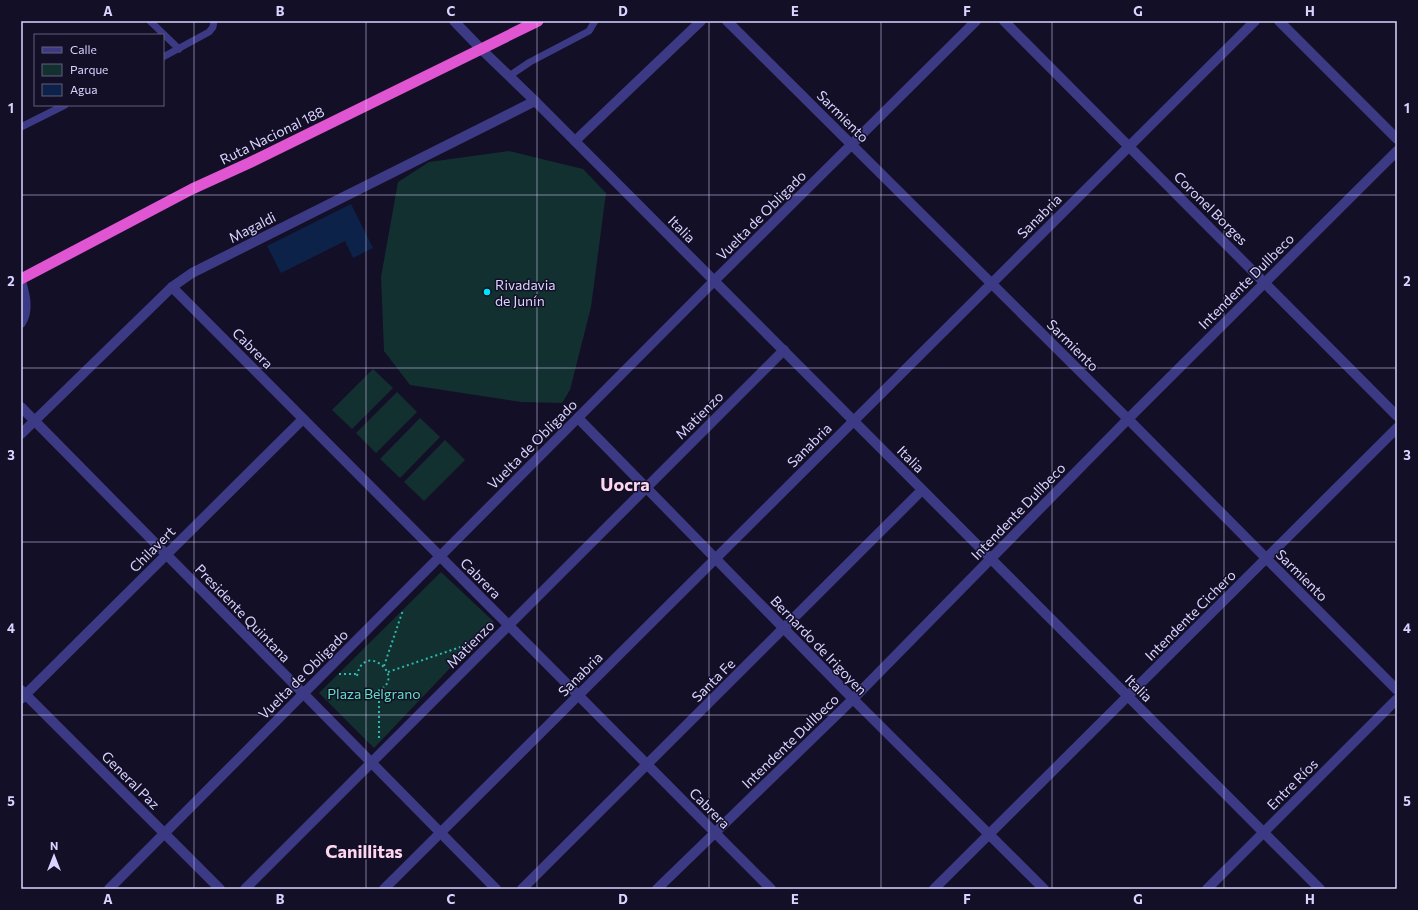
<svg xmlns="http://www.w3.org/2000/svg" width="1418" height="910" font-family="Commissioner,sans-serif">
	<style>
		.green { fill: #12302f }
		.water { fill: #0c2248 }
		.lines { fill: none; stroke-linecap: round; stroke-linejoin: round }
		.path { stroke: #2fb8b0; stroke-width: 2; stroke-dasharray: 2 3; stroke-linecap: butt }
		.service { stroke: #3d3a85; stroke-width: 7 }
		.minor { stroke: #3d3a85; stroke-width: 10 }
		.tertiary { stroke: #3d3a85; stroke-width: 10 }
		.trunk { stroke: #e055d1; stroke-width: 11 }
		.grid { fill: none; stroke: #d9d4ff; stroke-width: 1; stroke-opacity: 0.55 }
		.poi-dot { fill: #00e5ff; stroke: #130f26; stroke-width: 1.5 }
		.labels { text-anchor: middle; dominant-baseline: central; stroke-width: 3; stroke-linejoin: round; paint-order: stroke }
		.street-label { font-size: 14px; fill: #d9d4ff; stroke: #130f26 }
		.poi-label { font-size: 14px; fill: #d9d4ff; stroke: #130f26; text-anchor: start }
		.park-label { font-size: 14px; fill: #5fe0c0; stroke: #130f26 }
		.district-label { font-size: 18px; font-weight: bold; fill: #ffd6f0; stroke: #130f26 }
		.neatline { fill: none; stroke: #d9d4ff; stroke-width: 1.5 }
		.grid-label { font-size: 13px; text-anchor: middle; font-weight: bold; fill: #d9d4ff }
	</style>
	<rect width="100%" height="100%" fill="#130f26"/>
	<g class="green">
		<polygon points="509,151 583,169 606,193 591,307 570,390 562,403 521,402 410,385 384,351 381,277 398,182 429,162"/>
		<polygon points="373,369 393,388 352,429 332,410"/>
		<polygon points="397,392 417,412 376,453 356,433"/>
		<polygon points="420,418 440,437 400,478 380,459"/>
		<polygon points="445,440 465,460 424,501 404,482"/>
		<polygon points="441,572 494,622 374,748 319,693"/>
	</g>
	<polygon class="water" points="351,204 373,248 353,258 345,241 281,273 267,246"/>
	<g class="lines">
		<g class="path">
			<polyline points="384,666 403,610"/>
			<polyline points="388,672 475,642"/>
			<polyline points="339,674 357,674"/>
			<path d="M357,676C364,638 412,681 374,692"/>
			<polyline points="379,691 379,740"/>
		</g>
		<g class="service">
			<polyline points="150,21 179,49"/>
			<polyline points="163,57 209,32 213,27 214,21"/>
			<polyline points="509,76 530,62 589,31 595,21"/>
			<polyline points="21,127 65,105"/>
		</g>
		<g class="minor">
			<polyline points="727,21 1128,419 1397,690"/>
			<polyline points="1004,21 1397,416"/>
			<polyline points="1279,21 1397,139"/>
			<polyline points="575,141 701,21"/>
			<path d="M21,281C25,295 29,310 21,323"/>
			<polyline points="172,287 771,889"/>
			<polyline points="21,407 496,889"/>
			<polyline points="578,418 853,699 1044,889"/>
			<polyline points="21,434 172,287 192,273 535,101"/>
			<polyline points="21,690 220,889"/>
			<polyline points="21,699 303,419"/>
			<polyline points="109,889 714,281 976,21"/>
			<polyline points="245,889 784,350"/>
			<polyline points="384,889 1255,21"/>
			<polyline points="522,889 922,490"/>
			<polyline points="657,889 853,699 1128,419 1397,151"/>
			<polyline points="934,889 1397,428"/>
			<polyline points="1207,889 1397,699"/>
		</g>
		<polyline class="tertiary" points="454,21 481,49 535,101 1320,889"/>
		<polyline class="trunk" points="21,279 192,189 249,163 538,21"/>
	</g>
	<path class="grid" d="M194,21V889M366,21V889M537,21V889M709,21V889M881,21V889M1052,21V889M1224,21V889M21,195H1397M21,368H1397M21,542H1397M21,715H1397"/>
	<circle class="poi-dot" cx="487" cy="292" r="4"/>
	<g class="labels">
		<g class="street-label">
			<text transform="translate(843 116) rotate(45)">Sarmiento</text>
			<text transform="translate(272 135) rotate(-26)">Ruta Nacional 188</text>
			<text transform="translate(1211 208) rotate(45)">Coronel Borges</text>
			<text transform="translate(761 215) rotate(-45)">Vuelta de Obligado</text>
			<text transform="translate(1039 216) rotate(-45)">Sanabria</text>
			<text transform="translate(252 227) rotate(-27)">Magaldi</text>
			<text transform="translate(682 229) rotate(45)">Italia</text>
			<text transform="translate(1246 281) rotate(-45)">Intendente Dullbeco</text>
			<text transform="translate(1073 345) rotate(45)">Sarmiento</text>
			<text transform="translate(253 348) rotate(45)">Cabrera</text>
			<text transform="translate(699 415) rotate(-45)">Matienzo</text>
			<text transform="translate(532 444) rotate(-45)">Vuelta de Obligado</text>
			<text transform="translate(809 445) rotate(-45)">Sanabria</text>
			<text transform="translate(911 459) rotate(45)">Italia</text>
			<text transform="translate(1018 511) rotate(-46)">Intendente Dullbeco</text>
			<text transform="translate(152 549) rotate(-45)">Chilavert</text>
			<text transform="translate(1302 575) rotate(45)">Sarmiento</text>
			<text transform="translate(481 578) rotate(45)">Cabrera</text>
			<text transform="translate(243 613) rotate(46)">Presidente Quintana</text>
			<text transform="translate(1190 615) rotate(-45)">Intendente Cichero</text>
			<text transform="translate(470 644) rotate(-45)">Matienzo</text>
			<text transform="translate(819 645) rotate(46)">Bernardo de Irigoyen</text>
			<text transform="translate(303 674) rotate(-45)">Vuelta de Obligado</text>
			<text transform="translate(580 674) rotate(-45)">Sanabria</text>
			<text transform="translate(713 680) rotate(-45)">Santa Fe</text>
			<text transform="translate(1139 688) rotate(45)">Italia</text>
			<text transform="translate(790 741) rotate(-44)">Intendente Dullbeco</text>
			<text transform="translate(131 780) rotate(45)">General Paz</text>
			<text transform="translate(1292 784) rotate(-45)">Entre Ríos</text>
			<text transform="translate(710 808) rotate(45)">Cabrera</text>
		</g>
		<g class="poi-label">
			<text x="495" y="284">Rivadavia<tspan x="495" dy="16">de Junín</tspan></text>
		</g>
		<g class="park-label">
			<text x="374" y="693">Plaza Belgrano</text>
		</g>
		<g class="district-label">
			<text x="625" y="484">Uocra</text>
			<text x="364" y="851">Canillitas</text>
		</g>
	</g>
	<rect width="1418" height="910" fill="none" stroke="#130f26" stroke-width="44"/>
	<rect x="34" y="34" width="130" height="72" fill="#130f26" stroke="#625e7d"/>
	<rect x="42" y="47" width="20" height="6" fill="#3d3a85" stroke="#625e7d"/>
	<text x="70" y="54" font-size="12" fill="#d9d4ff">Calle</text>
	<rect x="42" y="64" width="20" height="12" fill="#12302f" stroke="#625e7d"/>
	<text x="70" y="74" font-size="12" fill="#d9d4ff">Parque</text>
	<rect x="42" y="84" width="20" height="12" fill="#0c2248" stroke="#625e7d"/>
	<text x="70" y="94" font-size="12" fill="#d9d4ff">Agua</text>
	<g transform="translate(54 856)" stroke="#130f26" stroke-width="3" paint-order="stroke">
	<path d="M0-3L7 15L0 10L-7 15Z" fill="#d9d4ff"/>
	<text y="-6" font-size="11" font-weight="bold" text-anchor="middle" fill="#d9d4ff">N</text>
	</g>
	<rect x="22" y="22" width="1374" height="866" class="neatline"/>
	<g class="grid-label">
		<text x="108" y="16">A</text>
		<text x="280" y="16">B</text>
		<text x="451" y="16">C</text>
		<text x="623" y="16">D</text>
		<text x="795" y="16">E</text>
		<text x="967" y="16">F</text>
		<text x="1138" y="16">G</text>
		<text x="1310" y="16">H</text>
		<text x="11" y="113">1</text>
		<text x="1407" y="113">1</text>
		<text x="11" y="286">2</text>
		<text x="1407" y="286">2</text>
		<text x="11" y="460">3</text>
		<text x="1407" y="460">3</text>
		<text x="11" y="633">4</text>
		<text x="1407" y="633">4</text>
		<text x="11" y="806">5</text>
		<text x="1407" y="806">5</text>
		<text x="108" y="904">A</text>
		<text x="280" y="904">B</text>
		<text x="451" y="904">C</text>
		<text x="623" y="904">D</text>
		<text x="795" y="904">E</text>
		<text x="967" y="904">F</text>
		<text x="1138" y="904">G</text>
		<text x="1310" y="904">H</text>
	</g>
</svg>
